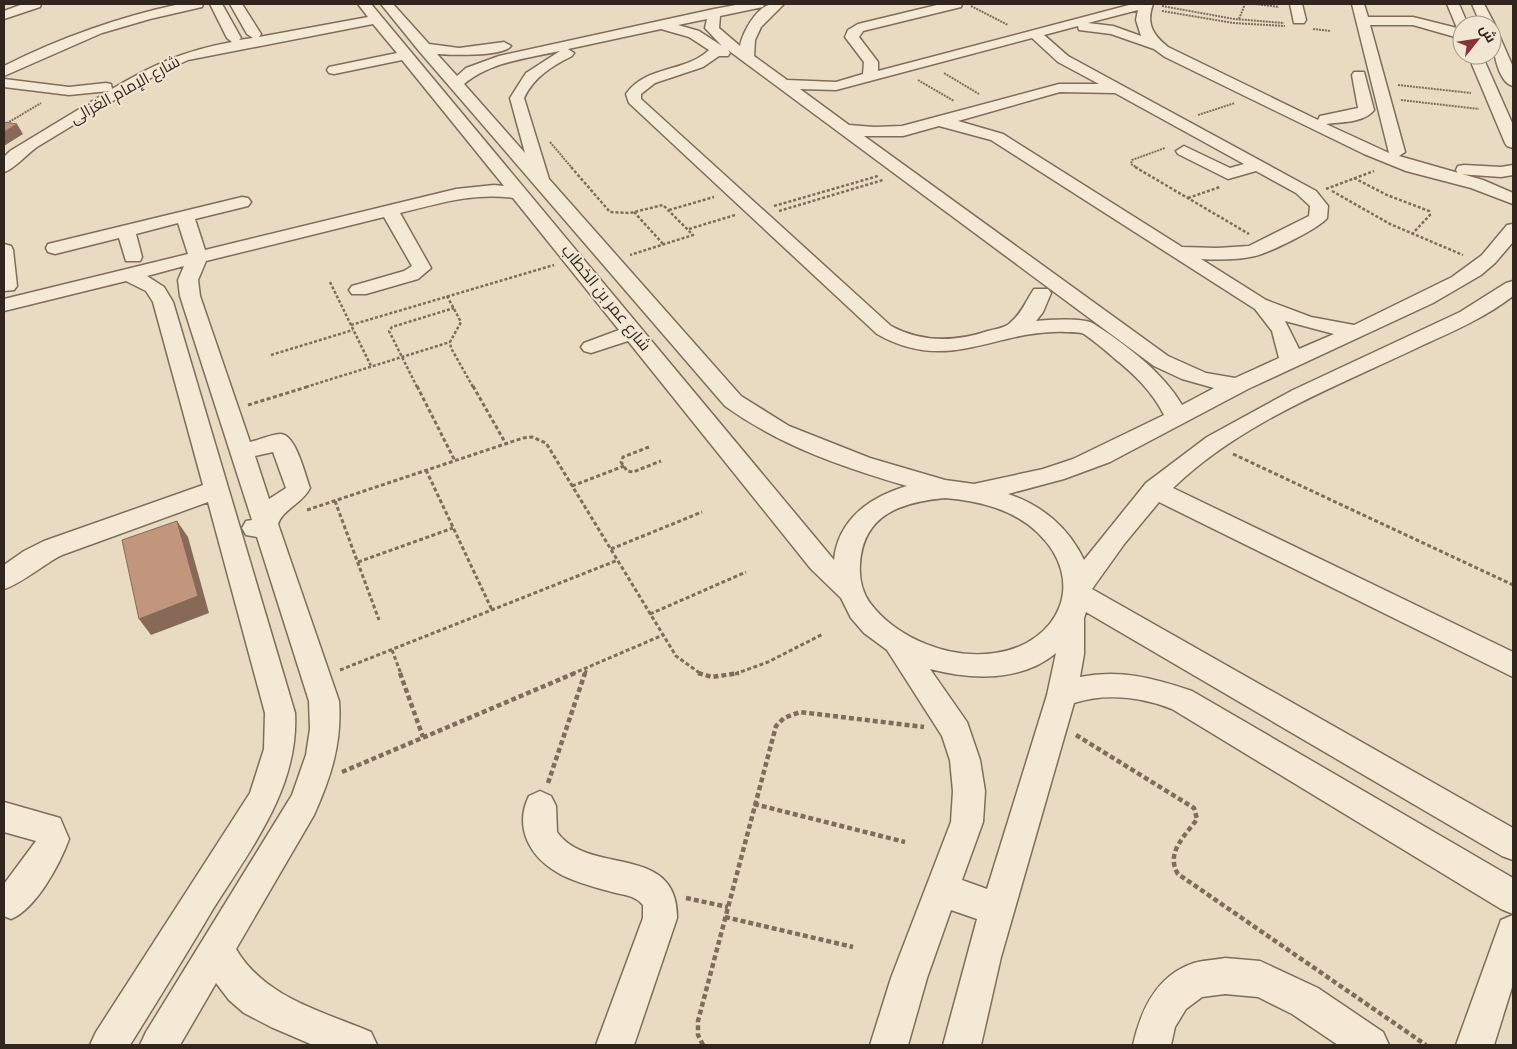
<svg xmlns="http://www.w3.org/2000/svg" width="1517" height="1049" font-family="Spectral,Cairo,serif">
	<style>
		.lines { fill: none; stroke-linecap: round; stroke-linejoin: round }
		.minor-casing { stroke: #7f6d5c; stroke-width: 3 }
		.path-far3 { stroke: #7f6d5c; stroke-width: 2; stroke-dasharray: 2 1; stroke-linecap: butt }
		.path-far2 { stroke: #7f6d5c; stroke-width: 2.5; stroke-dasharray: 3 2; stroke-linecap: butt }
		.path-far1 { stroke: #7f6d5c; stroke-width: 3; stroke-dasharray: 4 2.5; stroke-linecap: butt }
		.path { stroke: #7f6d5c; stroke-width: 4.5; stroke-dasharray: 5 3; stroke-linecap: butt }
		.minor { fill: #f4e9d4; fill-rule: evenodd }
		.shaded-wall { fill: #876958 }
		.building { fill: #c1967d; stroke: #876958 }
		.labels { text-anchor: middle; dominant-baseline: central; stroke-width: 4; stroke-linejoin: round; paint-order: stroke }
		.far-street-label { font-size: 16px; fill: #31261e; stroke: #f0e6d1 }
	</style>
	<rect width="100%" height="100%" fill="#e8dbc2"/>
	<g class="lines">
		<g class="minor-casing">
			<g id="minor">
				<polygon points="23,4 41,4 40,7 4,19 4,11"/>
				<path d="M180,4H203L202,7L150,19L102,33L4,76V66C60,38 118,17 180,4Z"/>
				<path d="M210,4H222L241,38L239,40L253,38L247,34L230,4H242L261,34L259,37L368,17L358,4H371L834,560C838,519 870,497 907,486C842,467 781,446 725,406L419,51L381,4H393L429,44L459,48L504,42L511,46C502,57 451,55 437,54L457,76L466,68L499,56L714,9L741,4H764L763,7L720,16L719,28L740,46C743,32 756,7 772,4C775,3 780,4 784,4L761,27L755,40L754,56L787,80L836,82L863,74L864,62L845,37L848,30L858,24L941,4H962L961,7L863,31L859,37L878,62V71L1133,4H1153C1146,23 1152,34 1168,47L1318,120L1320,116L1358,108L1352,75L1354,72H1364L1374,110C1364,123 1340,122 1326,124L1389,153L1352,4H1364L1368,17H1413L1457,28L1447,4H1459L1468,25H1462V30L1460,29L1462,30V39L1413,25H1370L1405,152L1399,156L1483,180L1513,193V204L1471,188L1406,171L1364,154L1165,57L1154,49L1111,34L1079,30L1078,26L1044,35L1068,56L1316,191L1328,206L1327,218C1320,228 1269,253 1255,256C1238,260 1219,260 1201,259L1266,300L1311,317L1354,325L1452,277L1482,255L1507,225L1513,224V242L1495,263L1481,275L1433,303L1248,389L1110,462L1064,479L1008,494C1042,505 1069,528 1084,560L1146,483L1207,437L1293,390L1460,312L1506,283L1513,281V296C1486,317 1454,331 1423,345C1338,386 1242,421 1173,488L1513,652V677L1159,502L1125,543L1092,589L1513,828V860L1502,856L1086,612L1084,618V654L1080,677C1120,669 1154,678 1192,691L1513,878V914L1501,909L1172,709C1141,697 1106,693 1074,703L1001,957L981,1045H943L977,919L951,910L927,978L908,1045H870L891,978L951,822L953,791L950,760L942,736L887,650L864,633L851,618L841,598L811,569L628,341L591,353L584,351L581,347L584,343L619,330L513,198C474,192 437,204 400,213L431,268L418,279L366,294H352L349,290L352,286L404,271L412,266L384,217L206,261L198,280L200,296L250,442C259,440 272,434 281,434C296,435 305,475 310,488C302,504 283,509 278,524L339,701C342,743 331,777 314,815L236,949C265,998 322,1011 371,1032L377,1045H313L271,1027L244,1013L229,1000L216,983L180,1045H140L146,1032L292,795L306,755L310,729L309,701L257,537L246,535L242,528L246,521L252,520L180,296L178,280L184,266L147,276L164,287L173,302L295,713C299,788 251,848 213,909C186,955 158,1000 130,1045H90L96,1032L250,793L264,749L265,713L208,502L62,555C44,564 21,584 4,589V565L24,551L44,541L203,485L153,302L146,291L126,281L4,311V299L188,254L178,223L136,234L142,257L140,261H126L119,238L55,254L48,252L46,248L48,244L242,197L248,198L251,202L248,206L195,219L205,250L456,189L494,185L504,186L402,60L334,74L329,73L327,70L329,67L397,53L373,24L188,60L154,76L37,147C27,154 13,170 4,172V157L10,151L109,91L69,95L4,87V79L69,87L106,83L111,84L112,89C155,64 183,51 232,42L227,38ZM1138,10L1136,20L1141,36L1113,26L1088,23ZM707,19L705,28L722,46L699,31L678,25ZM661,29L689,37L709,50C685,73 646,65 626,94L629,103L877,334C949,375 994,329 1066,332C1071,332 1080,332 1084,334C1094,341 1105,350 1114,358C1134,374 1152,391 1164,415L1073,459L1043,469L974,484L945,480L870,458L789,426L741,396L549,179L524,98C534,77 552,66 572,56L574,53L568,49ZM1032,38L1058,62L1099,84H1059L902,126L874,127L849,125L800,89L836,90ZM728,50L1154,366L1182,379L1214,388L1182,405C1162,371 1126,345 1094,324C1084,317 1048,320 1036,321L1043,312L1051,293L1048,289H1034C1025,302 1023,312 1010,323C1005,328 995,329 988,331C955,342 923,343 891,326L641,99V94L655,83L703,67L719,56H728L730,53ZM560,51L526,73L510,98L525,153L464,84C490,62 528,58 560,51ZM1060,92L1115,93L1244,164L1230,168L1184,146L1176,151L1178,154L1228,179L1256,171L1296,193L1310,206L1309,216L1249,246L1217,248L1182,247L1003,134L958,121ZM939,126L991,140L1255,309L1272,331L1279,358L1235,378L1206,373L1168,356L864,136H903ZM1285,321L1334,334L1299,349ZM273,452L286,488L269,499L255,456ZM945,498C979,501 1013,509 1038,533C1088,581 1059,644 995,653C951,660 897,639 870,603C862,592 859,577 860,564C863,514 902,502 945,498ZM1056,653L1047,695L987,889L962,880L983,822L985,791L980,760L967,722L930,669C972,680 1021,682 1056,653Z"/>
				<polygon points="1290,4 1302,4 1306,20 1304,23 1294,23"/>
				<polygon points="1472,4 1484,4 1495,25 1493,28 1492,25 1481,25"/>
				<path d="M1492,31L1499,35L1513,67V86C1497,83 1492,45 1492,31Z"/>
				<polygon points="1468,55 1482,55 1513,125 1513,148 1507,146 1505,143"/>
				<polygon points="1464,165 1501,167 1513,165 1513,175 1501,177 1458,174 1456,170 1458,166"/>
				<polygon points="4,244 11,246 13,250 17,286 14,290 4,291"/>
				<path d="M540,791L551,796L556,806L557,832C589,877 678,842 677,918L634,1045H596L643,918V905C635,895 623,895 612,892C579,883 542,874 527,840C521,825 522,810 529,796Z"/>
				<path d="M4,802L60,818L69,839C60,864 36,909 11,919L4,916V884L36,841L4,832Z"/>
				<polygon points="1513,915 1513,984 1494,1045 1456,1045 1501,920"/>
				<path d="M1225,958L1260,961L1318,988L1383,1032L1389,1045H1338L1292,1014L1258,997L1225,994L1202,997L1186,1009L1175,1027L1171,1045H1133C1141,1009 1157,975 1194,963C1204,960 1215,960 1225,958Z"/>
			</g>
		</g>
		<g class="path-far3">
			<polyline points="1255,4 1279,7"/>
			<polyline points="971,6 1008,25"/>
			<polyline points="1162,6 1234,19 1284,23"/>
			<polyline points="1162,11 1233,23 1285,26"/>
			<polyline points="1239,19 1245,4"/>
			<polyline points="1313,29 1331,31"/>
			<polyline points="944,73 979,94"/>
			<polyline points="918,80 954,101"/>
			<polyline points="1398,85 1471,93"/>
			<polyline points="1401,100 1479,109"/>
			<polyline points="1198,115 1235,103"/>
			<polyline points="4,125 41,103"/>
			<polyline points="550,142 572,168"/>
			<polyline points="1138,168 1131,164 1132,160 1165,148"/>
		</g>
		<g class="path-far2">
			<polyline points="571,167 610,212 630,213 663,205 693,235 630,255"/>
			<polyline points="1135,167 1249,234"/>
			<polyline points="1354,178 1387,195 1429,211 1430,215 1412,234"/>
			<polyline points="1326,189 1374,171"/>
			<polyline points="1332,191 1390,224 1463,255"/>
			<polyline points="1188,198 1220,187"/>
			<polyline points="774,206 878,176"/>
			<polyline points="669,210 714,197"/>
			<polyline points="779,211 883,180"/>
			<polyline points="634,212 664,245"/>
			<polyline points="689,229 735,215"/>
			<polyline points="330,282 371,366"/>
			<polyline points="447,296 461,322 450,342 451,348 473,387"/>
			<polyline points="351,325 554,265"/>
			<polyline points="271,355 353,330"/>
			<polyline points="306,387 450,342"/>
			<polyline points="417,387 389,331 392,327 454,308"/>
		</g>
		<g class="path-far1">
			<polyline points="417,386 455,461"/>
			<polyline points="473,386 506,444"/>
			<polyline points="248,405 310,386"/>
			<polyline points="649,447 623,457 621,462 627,471 633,472 661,461"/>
			<polyline points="1233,454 1513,585"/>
			<polyline points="426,470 492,610"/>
			<polyline points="572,486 624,466"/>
			<polyline points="335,501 379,620"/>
			<polyline points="307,510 523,438 532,437 546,443 676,656 701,674"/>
			<polyline points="611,549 702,512"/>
			<polyline points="358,562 453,528"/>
			<polyline points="650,614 746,572"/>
			<polyline points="392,650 401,674"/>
			<polyline points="340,670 618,560"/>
			<polyline points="572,674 663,635"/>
			<polyline points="585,674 587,668"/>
			<polyline points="735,674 768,662 823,634"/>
		</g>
		<g class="path">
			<polyline points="400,673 423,737"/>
			<polyline points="698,673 712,677 739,673"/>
			<path d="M1076,735L1194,808L1197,819C1185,836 1165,853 1178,874L1426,1045"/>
			<polyline points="342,772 575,673"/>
			<polyline points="548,783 585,673"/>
			<polyline points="754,804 905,842"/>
			<polyline points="686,898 728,907"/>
			<polyline points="725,917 853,947"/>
			<polyline points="703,1045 698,1035 698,1021 776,726 784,718 800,712 924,727"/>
		</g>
		<use href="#minor" class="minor"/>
	</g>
	<g class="shaded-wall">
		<polygon points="17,124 23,134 4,146 4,132"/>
		<polygon points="177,521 188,537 209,613 151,635 139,619"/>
	</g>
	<g class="building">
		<polygon points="4,122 17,124 4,132"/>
		<polygon points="177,521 198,596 139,619 122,540"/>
	</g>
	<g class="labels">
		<g class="far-street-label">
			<text transform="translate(125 90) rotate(-29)">شارع الإمام الغزالى</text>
			<text transform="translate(606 298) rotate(51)">شارع عمر بن الخطاب</text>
		</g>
	</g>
	<rect width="1517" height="1049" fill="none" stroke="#31261e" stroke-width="10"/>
	<g transform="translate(1477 40) rotate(60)"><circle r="24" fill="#f0e6d1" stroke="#a49989"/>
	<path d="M0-4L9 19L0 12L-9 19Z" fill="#873337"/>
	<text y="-8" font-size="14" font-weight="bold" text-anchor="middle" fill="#31261e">ش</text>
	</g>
</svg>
